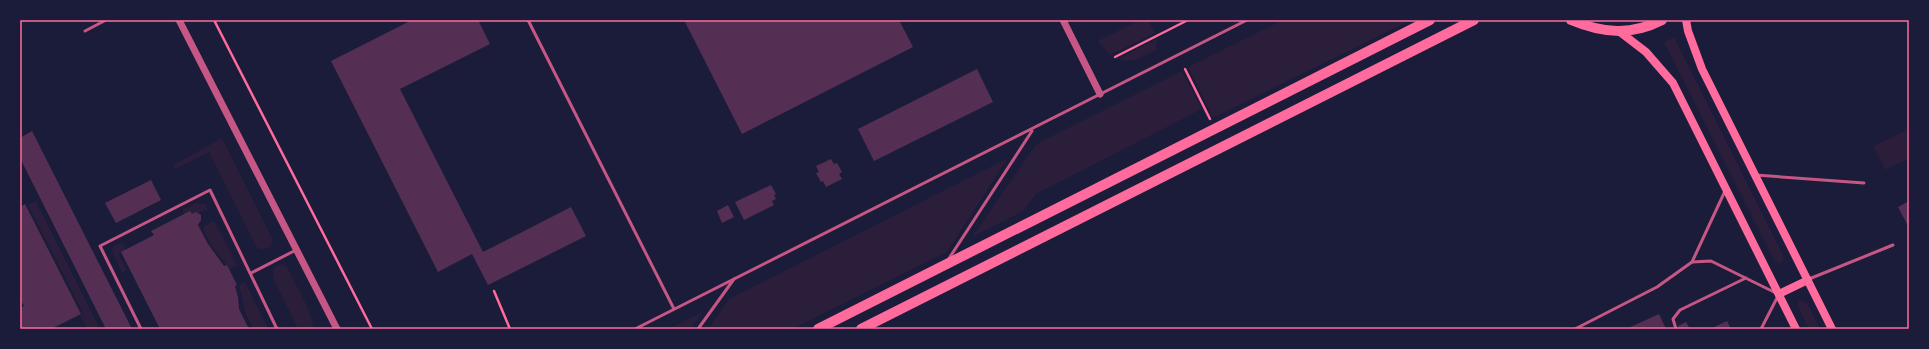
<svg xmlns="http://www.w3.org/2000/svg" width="1929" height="349" font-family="Spectral,serif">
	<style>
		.green { fill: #2a1e3b }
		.building { fill: #542f53 }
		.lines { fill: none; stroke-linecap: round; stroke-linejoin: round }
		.path { stroke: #ff6b9d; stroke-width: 2.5 }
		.service { stroke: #c65784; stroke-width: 3 }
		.tertiary { stroke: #c65784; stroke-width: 7 }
		.secondary { stroke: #ff6b9d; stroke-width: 8 }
		.primary { stroke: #ff6b9d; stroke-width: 10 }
		.neatline { fill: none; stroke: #ff6b9d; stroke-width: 1.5 }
	</style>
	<rect width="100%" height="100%" fill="#1b1b3a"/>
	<g class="green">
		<polygon points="1140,20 1148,20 1155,33 1110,55 1098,41"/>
		<polygon points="1283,20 1411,20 1213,118 1188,67"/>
		<polygon points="1674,37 1783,255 1784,260 1780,264 1774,260 1664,42"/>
		<path d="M1157,39L1156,50C1142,57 1133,64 1117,59Z"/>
		<polygon points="1182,71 1202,109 1036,194 1022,212 972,237 1034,147 1040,142"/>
		<polygon points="1909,129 1909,158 1885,170 1873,146"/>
		<path d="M222,138L273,240C271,247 267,250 259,249L256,246L209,152L175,169L173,165Z"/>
		<polygon points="1008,158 947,252 792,329 708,329 729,299"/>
		<polygon points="36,201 100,329 91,329 90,327 87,328 80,315 83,313 28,205"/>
		<polygon points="198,202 199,204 205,204 208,209 186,218 182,210"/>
		<polygon points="212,222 215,222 237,265 230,269 211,245 203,229 205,226"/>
		<polygon points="122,242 126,250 118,254 127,270 122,273 112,250 113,247"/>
		<path d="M283,264L287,267L308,308L314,329H298L274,280C272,274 272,270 277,265Z"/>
		<polygon points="245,282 268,328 253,329 246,315 239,285"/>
		<polygon points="1800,300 1807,303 1820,329 1809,329 1797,304"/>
		<polygon points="703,312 691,329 668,329"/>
	</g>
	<g class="building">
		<polygon points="412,20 478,20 490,44 400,89 483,252 571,207 586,236 488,285 472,254 438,272 331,61"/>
		<polygon points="684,20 899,20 913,47 742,134"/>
		<polygon points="977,69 993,102 874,161 858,129"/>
		<polygon points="32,131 132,329 106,329 20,158 20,138"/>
		<polygon points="831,159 834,164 837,163 842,172 839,174 842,179 826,187 823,181 821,182 816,173 819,172 816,166"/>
		<polygon points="151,180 161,200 116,223 105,203"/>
		<polygon points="771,185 776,194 774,195 776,199 772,201 774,205 744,220 735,202"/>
		<polygon points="1909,201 1909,223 1907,224 1898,207"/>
		<polygon points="25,204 81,314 51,329 20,329 20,308 24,306 20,299 20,207"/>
		<polygon points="728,205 734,217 722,223 717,211"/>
		<polygon points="190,211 192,214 196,212 201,215 201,220 198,225 208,244 224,266 227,265 237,285 235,286 238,297 239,309 249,329 160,329 121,252 154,235 151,231"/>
		<polygon points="1659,314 1666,329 1626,329"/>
		<polygon points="1727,321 1731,329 1710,329"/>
		<polygon points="1686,322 1690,329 1680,329 1678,326"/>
	</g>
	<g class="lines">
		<g class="path">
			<polyline points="214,20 372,329"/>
			<polyline points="1115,57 1188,20"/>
			<polyline points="1185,69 1210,119"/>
			<polyline points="494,291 510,329"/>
		</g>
		<g class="service">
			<polyline points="528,20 674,309"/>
			<polyline points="85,31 106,20"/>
			<polyline points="1756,175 1864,183"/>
			<polyline points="948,260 1032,131"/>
			<polyline points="1692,262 1725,191"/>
			<polyline points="251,273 296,250"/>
			<polyline points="1809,279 1893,245"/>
			<polyline points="141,329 100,246 210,190 277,329"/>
			<polyline points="635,329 1247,20"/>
			<polyline points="698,329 734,279"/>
			<polyline points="1575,329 1657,287 1692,262 1711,261 1776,293"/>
			<polyline points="1676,329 1673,319 1680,310 1746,278"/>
			<polyline points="1761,329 1778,296"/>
		</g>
		<g class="tertiary">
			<polyline points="179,20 337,329"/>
			<polyline points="1063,20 1100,94"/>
		</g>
		<g class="secondary">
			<polyline points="1686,20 1688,31 1702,69 1832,329"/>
			<polyline points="1620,32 1646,52 1673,83 1796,329"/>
			<polyline points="1779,294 1808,280"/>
		</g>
		<g class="primary">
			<path d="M1571,20C1602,33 1631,36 1662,20"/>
			<polyline points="818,329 1430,20"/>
			<polyline points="861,329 1474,20"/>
		</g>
	</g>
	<rect width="1929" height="349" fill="none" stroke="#1b1b3a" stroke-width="42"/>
	<rect x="21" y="21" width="1887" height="307" class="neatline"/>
</svg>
